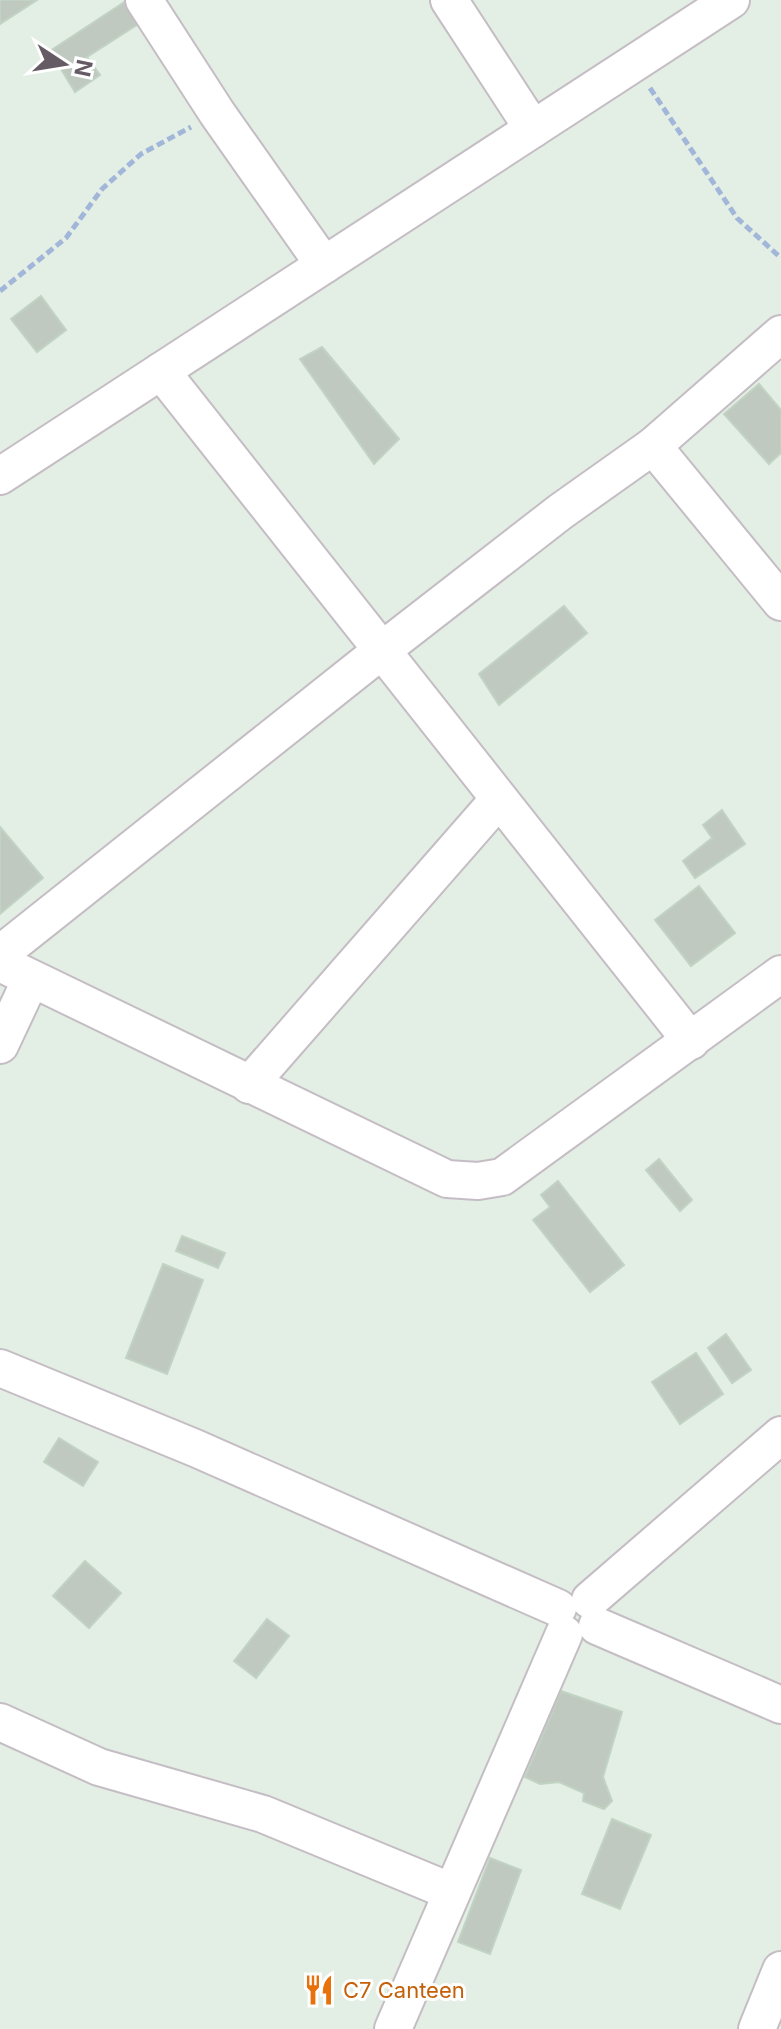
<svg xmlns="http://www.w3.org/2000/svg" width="781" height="2029" font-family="Inter,sans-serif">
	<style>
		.building { fill: #bfc9c0; stroke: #c1d3c2; stroke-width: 2 }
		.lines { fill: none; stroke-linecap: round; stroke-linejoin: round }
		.minor-casing { stroke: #c5bdc4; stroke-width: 40 }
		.path { stroke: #a1b6d9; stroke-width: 5; stroke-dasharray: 8 4; stroke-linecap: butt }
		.minor { stroke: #fff; stroke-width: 36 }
		.labels { text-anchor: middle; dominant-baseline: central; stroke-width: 6; stroke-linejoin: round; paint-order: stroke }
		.food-label { font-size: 22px; fill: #c56008; stroke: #fff; text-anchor: start }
	</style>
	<rect width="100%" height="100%" fill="#e3eee5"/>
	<g class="building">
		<polygon points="0,0 37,0 0,24"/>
		<polygon points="126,1 140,23 87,57 100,75 75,92 50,51"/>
		<polygon points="41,296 66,330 37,352 11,319"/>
		<polygon points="322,347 399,439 374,464 300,359"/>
		<polygon points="759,384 781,410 781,453 769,464 724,414"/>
		<polygon points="564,606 587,633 499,705 479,674"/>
		<polygon points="722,810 745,844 695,878 683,861 712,838 703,825"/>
		<polygon points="0,827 43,878 0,914"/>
		<polygon points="699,886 735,933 691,966 655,920"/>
		<polygon points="659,1159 692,1200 680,1211 646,1170"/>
		<polygon points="558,1181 624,1265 590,1292 533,1220 550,1207 541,1195"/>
		<polygon points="182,1236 225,1253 218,1268 176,1251"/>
		<polygon points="163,1264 203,1280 167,1374 126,1358"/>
		<polygon points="726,1334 751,1370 732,1383 708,1348"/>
		<polygon points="696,1353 723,1394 680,1424 652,1382"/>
		<polygon points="59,1438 98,1462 83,1486 44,1462"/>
		<polygon points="85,1561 121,1593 89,1628 53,1596"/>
		<polygon points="267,1619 289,1636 256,1678 234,1661"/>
		<polygon points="561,1691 622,1712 603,1777 612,1801 604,1809 583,1801 584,1793 559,1782 540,1784 525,1777"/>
		<polygon points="612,1819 651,1835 620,1909 582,1894"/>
		<polygon points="490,1858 521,1870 490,1954 458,1942"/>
	</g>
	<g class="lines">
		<g class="minor-casing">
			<g id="minor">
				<polyline points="144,0 217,113 324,265"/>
				<polyline points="449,0 533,129"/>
				<polyline points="161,371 691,1041"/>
				<polyline points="653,446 781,602"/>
				<polyline points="0,476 731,0"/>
				<polyline points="0,954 381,651 560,512 653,446 781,334"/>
				<polyline points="0,963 447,1179 478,1181 502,1177 781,974"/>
				<polyline points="0,1045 31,979"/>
				<polyline points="249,1085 499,799"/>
				<polyline points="0,1368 195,1448 558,1608"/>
				<polyline points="590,1600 781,1435"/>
				<polyline points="597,1626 781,1705"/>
				<polyline points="0,1722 99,1767 263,1814 452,1892"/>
				<polyline points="393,2029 564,1634"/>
				<polyline points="757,2029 781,1970"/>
			</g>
		</g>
		<g class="path">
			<polyline points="650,88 737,218 781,258"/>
			<polyline points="0,291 66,238 102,189 141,154 191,127"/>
		</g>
		<use href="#minor" class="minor"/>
	</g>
	<defs>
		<g id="restaurant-bare" transform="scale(2.4)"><path d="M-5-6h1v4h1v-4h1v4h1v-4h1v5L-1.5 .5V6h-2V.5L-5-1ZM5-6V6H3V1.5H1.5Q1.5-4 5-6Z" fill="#e8710a" stroke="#fff" stroke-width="2.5" paint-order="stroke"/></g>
	</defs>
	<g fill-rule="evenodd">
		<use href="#restaurant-bare" x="319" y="1990"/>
	</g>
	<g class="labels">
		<g class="food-label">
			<text x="343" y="1990">C7 Canteen</text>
		</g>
	</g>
	<g transform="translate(64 64) rotate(102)" stroke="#ffffff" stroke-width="6" paint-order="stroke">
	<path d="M0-6L14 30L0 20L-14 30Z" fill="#645b64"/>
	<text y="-12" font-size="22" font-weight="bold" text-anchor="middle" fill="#645b64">N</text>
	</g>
</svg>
